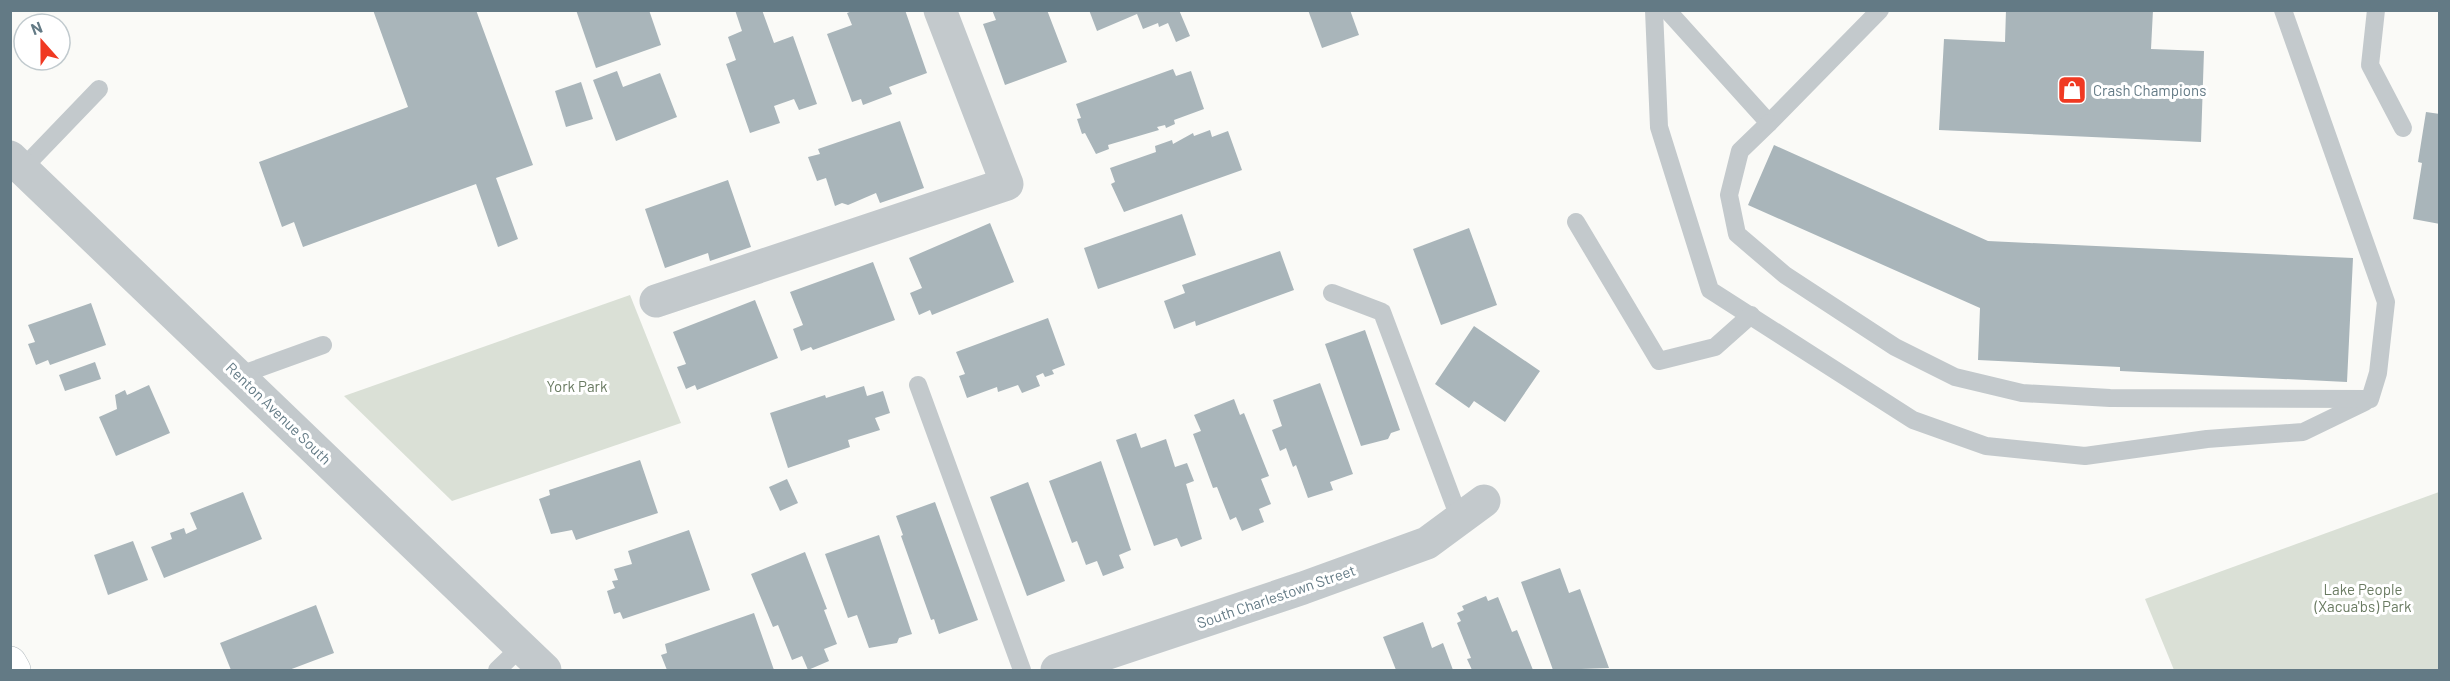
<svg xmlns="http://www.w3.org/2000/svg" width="2450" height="681" font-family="Barlow,sans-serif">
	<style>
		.green { fill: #dae0d6 }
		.building { fill: #a9b5ba }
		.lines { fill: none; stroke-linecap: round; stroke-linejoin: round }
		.secondary-casing { stroke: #b5bdc1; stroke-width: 34 }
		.service { stroke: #c3c9cc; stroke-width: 18 }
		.minor { stroke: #c3c9cc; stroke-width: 33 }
		.secondary { stroke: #fff; stroke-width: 33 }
		.labels { text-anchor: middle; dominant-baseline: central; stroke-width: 6; stroke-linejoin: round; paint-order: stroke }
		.poi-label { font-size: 15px; fill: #637a85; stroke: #fff; text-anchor: start }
		.park-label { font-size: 15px; fill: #6a7b62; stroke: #fff }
		.street-label { font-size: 15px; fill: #637a85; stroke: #fff }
	</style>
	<rect width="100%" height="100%" fill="#fafaf7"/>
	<g class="green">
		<polygon points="630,295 681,423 452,501 344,396"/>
		<polygon points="2439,492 2439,670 2174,670 2145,599"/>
	</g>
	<g class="building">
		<polygon points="373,10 476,10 533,165 496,178 518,239 498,247 476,184 303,247 294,222 282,227 259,162 408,107"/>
		<polygon points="576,10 649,10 661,45 596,68"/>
		<polygon points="735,10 762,10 774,43 793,36 817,104 799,110 794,99 774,106 780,123 750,133 726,64 736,60 728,37 742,31"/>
		<polygon points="855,10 905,10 927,73 889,87 892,94 863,105 861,99 852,102 827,34 852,25 847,13"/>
		<polygon points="992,10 1047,10 1067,62 1005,85 983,24 996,20"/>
		<polygon points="1089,10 1179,10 1190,36 1176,42 1168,23 1159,27 1158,23 1143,29 1137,14 1097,31"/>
		<polygon points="1308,10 1350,10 1359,35 1322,48"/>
		<polygon points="2006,10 2153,10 2151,49 2204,51 2201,142 1939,130 1944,39 2005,42"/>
		<polygon points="1173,69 1176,76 1191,71 1204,109 1174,120 1175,124 1166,128 1165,125 1157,127 1159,130 1108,145 1109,149 1096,154 1085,133 1082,134 1077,119 1081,118 1076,104"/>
		<polygon points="617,71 623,87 660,73 677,117 616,141 593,80"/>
		<polygon points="581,82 593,119 566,127 555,91"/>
		<polygon points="2426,112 2440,114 2440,224 2413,219 2422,163 2418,162"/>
		<polygon points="900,121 924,188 880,203 876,193 848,205 842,203 835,206 826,178 817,181 808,157 820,154 818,149"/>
		<polygon points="1210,130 1212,137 1228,131 1242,170 1124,212 1111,184 1115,182 1110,168 1156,152 1155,146 1172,140 1173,144 1193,133 1194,136"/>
		<polygon points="1774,145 1988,241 2353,258 2347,382 2120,371 2120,367 1978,360 1980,308 1748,205"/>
		<polygon points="728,180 751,247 710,261 708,253 665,268 645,209"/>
		<polygon points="1182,214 1196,255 1098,289 1084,248"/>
		<polygon points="990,223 1014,282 932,315 930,310 919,315 910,293 922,288 909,258"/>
		<polygon points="1469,228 1497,305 1441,325 1413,249"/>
		<polygon points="1280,251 1294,290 1196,326 1195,321 1174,329 1164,301 1185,293 1182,285"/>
		<polygon points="873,262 895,320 813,350 811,347 801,351 793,329 803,325 790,292"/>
		<polygon points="755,300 778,358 697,390 695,385 686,389 677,367 686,364 673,332"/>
		<polygon points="91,303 106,345 50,365 48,360 36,365 28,344 35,342 28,325"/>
		<polygon points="1048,318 1065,365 1052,370 1054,374 1045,377 1043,373 1036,376 1040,386 1022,393 1018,385 998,392 997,387 967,398 959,376 965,374 956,352"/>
		<polygon points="1474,326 1540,371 1505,422 1474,401 1469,408 1435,384"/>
		<polygon points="1365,330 1400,430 1391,433 1388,439 1361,446 1325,344"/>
		<polygon points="95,362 101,379 65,391 59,375"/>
		<polygon points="1320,383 1353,474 1330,482 1333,490 1308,498 1296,465 1293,467 1286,448 1280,451 1272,430 1282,426 1273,400"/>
		<polygon points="149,385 170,433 116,456 99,417 117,409 115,395 125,390 127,395"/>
		<polygon points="864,386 867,396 883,391 890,413 875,418 880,430 848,440 850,447 788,468 770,413 825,395 826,398"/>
		<polygon points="1234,399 1240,415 1244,413 1269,476 1261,479 1271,504 1259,509 1264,522 1242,531 1236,517 1230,520 1217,487 1213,488 1193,434 1201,431 1194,415"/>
		<polygon points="1136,433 1141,448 1166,439 1175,467 1187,463 1194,481 1186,484 1202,539 1181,547 1177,538 1154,546 1116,440"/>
		<polygon points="640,460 658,513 576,540 572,530 551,534 539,499 550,495 549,490"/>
		<polygon points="1101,461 1131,550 1119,555 1124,568 1103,576 1097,561 1086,565 1077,541 1072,543 1049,481"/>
		<polygon points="787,479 798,503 780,511 769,487"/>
		<polygon points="1028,482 1065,581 1027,596 990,497"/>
		<polygon points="243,492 262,539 164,578 151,547 172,539 170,533 184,528 186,534 197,529 190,513"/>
		<polygon points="935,502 978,620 939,634 934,619 931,620 901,536 903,535 896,516"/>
		<polygon points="689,530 710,590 623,619 620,612 614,614 607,591 615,588 612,581 618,580 614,569 632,564 628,551"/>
		<polygon points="879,535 912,634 899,638 897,643 869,648 857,615 848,618 825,554"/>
		<polygon points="133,541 148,580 108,595 94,555"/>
		<polygon points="805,552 827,609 824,610 837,644 824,649 829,661 808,670 802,656 792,660 778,625 773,627 751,574"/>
		<polygon points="1560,568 1569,593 1580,589 1609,668 1553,670 1521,582"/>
		<polygon points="1486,596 1488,601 1498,597 1512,632 1517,630 1533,670 1472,670 1467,659 1471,658 1457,623 1461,621 1457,613 1464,610 1462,606"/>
		<polygon points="316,605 334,653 289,670 231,670 220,643"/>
		<polygon points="754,613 774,670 667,670 661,655 667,653 665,644"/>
		<polygon points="1423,622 1432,648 1443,643 1453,670 1396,670 1383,637"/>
	</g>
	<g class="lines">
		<g class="secondary-casing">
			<polyline id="secondary" points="10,663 14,670"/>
		</g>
		<g class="service">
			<polyline points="1654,10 1659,127 1710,290 1913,420 1986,446 2085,456 2207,439 2303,432 2365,402"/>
			<polyline points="1667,10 1769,123 1880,10"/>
			<polyline points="2376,10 2370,65 2403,128"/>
			<polyline points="1769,123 1740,151 1729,195 1737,234 1785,275 1895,347 1955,377 2022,393 2110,398 2370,399 2378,373 2386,302 2283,10"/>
			<polyline points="23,168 99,89"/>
			<polyline points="1576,222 1659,361 1715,347 1751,315"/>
			<polyline points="1332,293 1382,312 1460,520"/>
			<polyline points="240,375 323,345"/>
			<polyline points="918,385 1022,670"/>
			<polyline points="497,670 520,648"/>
		</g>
		<g class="minor">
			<polyline points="10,157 545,670"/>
			<polyline points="656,301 1007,184 940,10"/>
			<polyline points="1057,670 1303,588 1427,543 1484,501"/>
		</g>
		<use href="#secondary" class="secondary"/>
	</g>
	<defs>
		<g id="shop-square" transform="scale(1.5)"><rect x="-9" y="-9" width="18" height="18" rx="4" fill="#f03922" stroke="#fff"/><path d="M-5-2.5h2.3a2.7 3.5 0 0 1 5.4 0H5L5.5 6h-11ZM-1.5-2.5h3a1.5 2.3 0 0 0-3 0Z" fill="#fff"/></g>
	</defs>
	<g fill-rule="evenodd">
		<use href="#shop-square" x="2072" y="90"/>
	</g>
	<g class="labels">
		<g class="poi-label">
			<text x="2093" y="90">Crash Champions</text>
		</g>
		<g class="park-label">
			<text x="577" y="386">York Park</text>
			<text x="2363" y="589">Lake People<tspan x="2363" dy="17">(Xacua'bs) Park</tspan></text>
		</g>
		<g class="street-label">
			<text transform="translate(279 413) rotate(44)">Renton Avenue South</text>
			<text transform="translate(1276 596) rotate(-19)">South Charlestown Street</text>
		</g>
	</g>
	<rect width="2450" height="681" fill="none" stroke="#637a85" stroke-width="24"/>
	<g transform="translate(42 42) rotate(339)"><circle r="28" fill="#ffffff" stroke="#c1cace" stroke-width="1.5"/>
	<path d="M0-4.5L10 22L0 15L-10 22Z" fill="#f03922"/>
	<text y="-9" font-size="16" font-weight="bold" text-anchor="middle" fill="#637a85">N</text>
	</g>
</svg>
